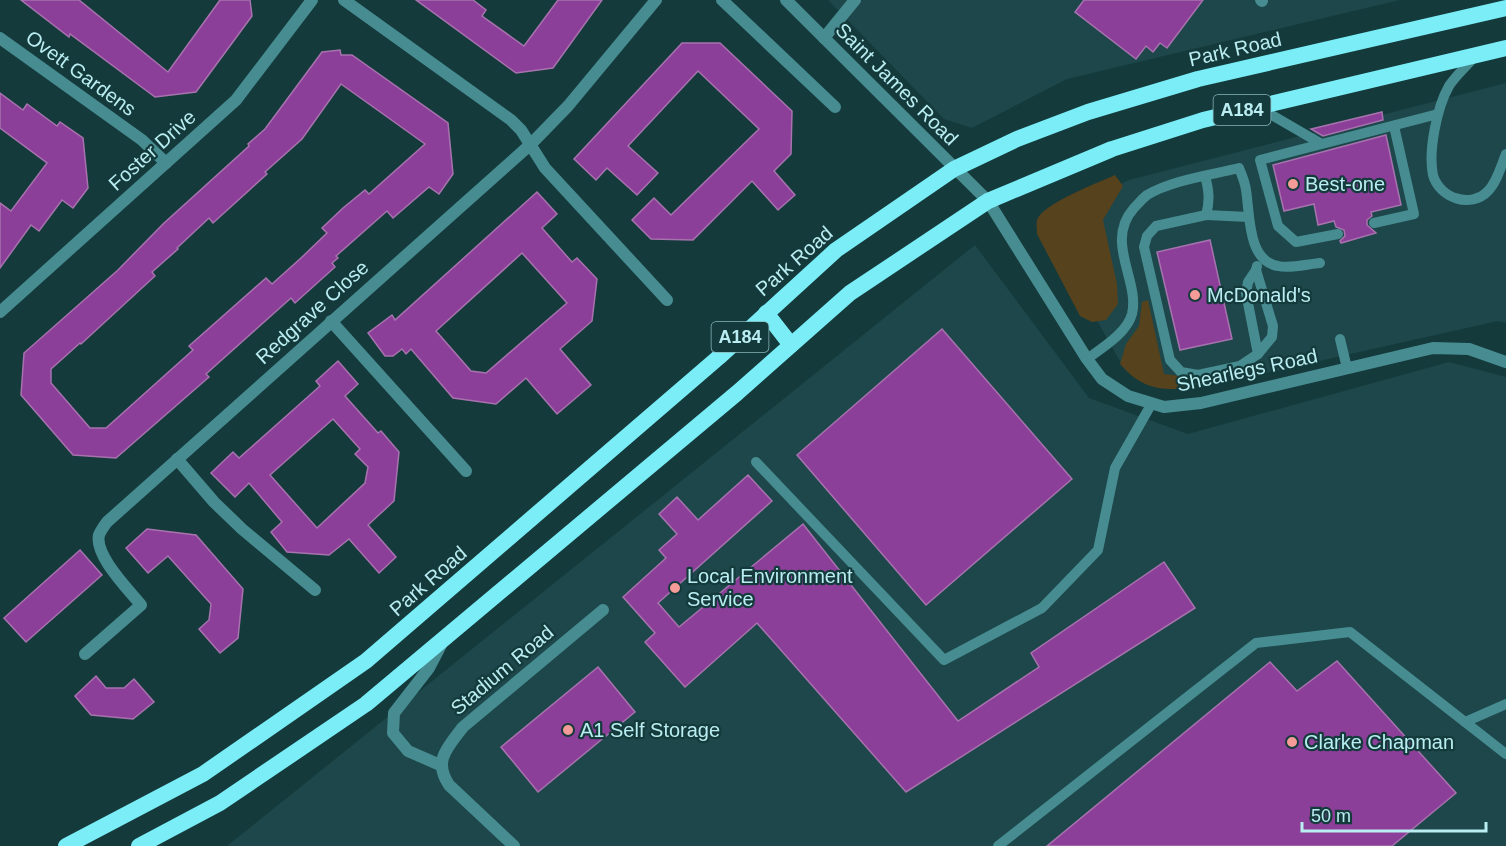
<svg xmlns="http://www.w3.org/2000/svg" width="1506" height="846" font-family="Helvetica,sans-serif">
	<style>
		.built { fill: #1d474a }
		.green { fill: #56421c }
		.building { fill: #8c3f98; stroke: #a773ae; stroke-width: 1.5; fill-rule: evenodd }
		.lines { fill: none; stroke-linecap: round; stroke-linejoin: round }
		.service { stroke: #478c91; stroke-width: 10 }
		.minor { stroke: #478c91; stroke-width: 12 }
		.tertiary { stroke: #478c91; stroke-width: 12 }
		.trunk { stroke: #7aedf6; stroke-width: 16 }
		.poi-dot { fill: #f59b98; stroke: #143a3c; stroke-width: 2 }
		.labels { text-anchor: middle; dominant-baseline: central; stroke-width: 4.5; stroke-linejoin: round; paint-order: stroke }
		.shield { fill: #143a3c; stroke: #88b7bb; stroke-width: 1.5 }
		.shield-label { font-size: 18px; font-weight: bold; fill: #b9edf1 }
		.street-label { font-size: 20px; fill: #b9edf1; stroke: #143a3c }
		.poi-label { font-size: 20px; fill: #b9edf1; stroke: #143a3c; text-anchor: start }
	</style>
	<rect width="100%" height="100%" fill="#143a3c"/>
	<g class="built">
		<polygon points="828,0 1400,0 1067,79 972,128 944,119"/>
		<polygon points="1506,83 1506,323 1498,321 1266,373 1204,385 1165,385 1125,370 1041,222 1129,180"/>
		<polygon points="975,245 1089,398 1188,434 1449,362 1506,377 1506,846 227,846"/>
	</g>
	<g class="green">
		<path d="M1115,175L1123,186L1103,220L1117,284L1118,304L1106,320L1092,322L1080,316L1037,234C1037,230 1036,224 1037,220C1043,203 1098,183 1115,175Z"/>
		<path d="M1148,300L1164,374L1188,377L1196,389C1161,389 1145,392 1120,364L1126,344L1139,326L1142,302Z"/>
	</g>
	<g class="building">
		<polygon points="21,0 79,0 168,72 220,0 250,0 252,16 196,92 155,97 70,34 69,37"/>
		<polygon points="416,0 473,0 486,10 482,16 524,46 558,0 602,0 553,68 516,73"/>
		<polygon points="1084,0 1203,0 1167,48 1160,43 1153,52 1146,46 1136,59 1075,12"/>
		<polygon points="682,43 720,43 792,111 791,154 774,171 795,195 778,210 752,181 693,240 651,239 632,220 654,198 671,215 759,129 698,71 628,146 658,173 637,195 607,168 596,180 574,159"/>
		<path d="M340,50L341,55H352L448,123L453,174L439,194L429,187L393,218L387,211L336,256L338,258L332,263L335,267L295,303L291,298L206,374L209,377L116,458L73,455L21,395L24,353L118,270L163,224L249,146L248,144L265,129L322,52ZM341,84L425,144L369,194L365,190L343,208L322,228L327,233L301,258L272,284L266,278L189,346L193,350L106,428H90L51,383V369L80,343L81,344L155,276L152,272L178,249L177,248L209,218L213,223L267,174L265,172L302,139Z"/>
		<polygon points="0,93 23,110 27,104 57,126 60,122 83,138 88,188 73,208 62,200 39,231 31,225 0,268 0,203 11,211 47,163 0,128"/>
		<polygon points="1382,112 1383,120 1323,136 1311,129"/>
		<polygon points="1386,135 1401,205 1371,212 1372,216 1367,220 1367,225 1376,233 1341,243 1340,241 1345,236 1344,230 1336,227 1334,221 1318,225 1314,204 1284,211 1273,165"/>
		<path d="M537,192L557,214L542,228L572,262L577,258L597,279L592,321L560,349L591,385L557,414L526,378L496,404L453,398L411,349L406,354L402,349L393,356H385L368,333L392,315L395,320ZM522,253L567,303L486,373L471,371L436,331Z"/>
		<polygon points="1210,240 1232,339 1180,350 1157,252"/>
		<polygon points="942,329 1072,479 926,605 797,455"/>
		<path d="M338,361L358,384L345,396L378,433L381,431L399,452L394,501L368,525L396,557L379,573L349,539L329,555L287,552L271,532L282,522L249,483L235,497L211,473L233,452L239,458L320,386L316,381ZM333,419L360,449L355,454L368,467L365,483L317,528L270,475Z"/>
		<polygon points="748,475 772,501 658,603 679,627 803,524 958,721 1039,667 1031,653 1164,562 1195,608 906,792 757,623 685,687 645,642 655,633 623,597 666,558 659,550 677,534 659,514 677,497 698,520"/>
		<polygon points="147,529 196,535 243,589 238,638 220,653 199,629 209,620 211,604 168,556 148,573 126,548"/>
		<polygon points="80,550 102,575 26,642 4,618"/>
		<polygon points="1337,661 1456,793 1392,846 1047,846 1270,662 1297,691"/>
		<polygon points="598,667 635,712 538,792 501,747"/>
		<polygon points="96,676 106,688 124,688 134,679 154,702 133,719 91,715 75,696"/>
	</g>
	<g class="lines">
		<g class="service">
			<path d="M1476,55C1468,65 1456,75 1449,86C1437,107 1428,151 1433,175C1439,198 1471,209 1488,191C1497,182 1501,166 1506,154"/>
			<polyline points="1258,107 1320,143"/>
			<path d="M1205,176C1209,190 1210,201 1206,215L1156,226L1147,236L1144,247L1170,360L1181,372L1198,375L1240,366L1258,354L1246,293L1248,282L1256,270"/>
			<polyline points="1206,215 1249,217"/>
			<polyline points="1374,223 1414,214 1394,126"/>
			<polyline points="1338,234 1296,242 1278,226 1260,160 1438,114"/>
			<polyline points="1257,266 1256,270 1273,326 1272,337 1258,354"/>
			<polyline points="1340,339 1347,368"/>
			<path d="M1087,359C1102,348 1127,333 1132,314C1140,280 1104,242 1134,208C1138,204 1142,199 1147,195C1172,180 1211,175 1239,168C1242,175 1245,182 1246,190C1250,213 1247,261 1278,266C1291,269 1307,264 1320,263"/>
			<polyline points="756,462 944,660 1042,608 1098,550 1115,468 1152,403"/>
			<polyline points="1465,722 1506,704"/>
			<polyline points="998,846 1256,643 1350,632 1506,754"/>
		</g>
		<g class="minor">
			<polyline points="344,0 511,120 521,130 545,168 667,300"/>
			<polyline points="722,0 835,107"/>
			<polyline points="786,0 988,201 1087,359 1102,379 1128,396 1164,407 1201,403 1433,348 1469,349 1506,362"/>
			<polyline points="1261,0 1262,1"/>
			<polyline points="0,38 142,140 166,163"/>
			<polyline points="824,38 855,0"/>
			<polyline points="0,312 236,100 312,0"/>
			<polyline points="331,321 466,471"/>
			<polyline points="177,459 214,502 242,529 315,590"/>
			<path d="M85,654L141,605C128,589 94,555 99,535C101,530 104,526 107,522L531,144L568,106L656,0"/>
		</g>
		<g class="tertiary">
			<polyline points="440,765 408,751 393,733 394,713 429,668 441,645"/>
			<path d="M514,846L449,785C433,761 447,748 463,727L603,610"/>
		</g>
		<g class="trunk">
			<polyline points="766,313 791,345"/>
			<polyline points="66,846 203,774 366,661 719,357 836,250 954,169 1017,139 1088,112 1198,79 1506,8"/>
			<polyline points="139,846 220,803 366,704 737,393 850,293 988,201 1112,149 1203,120 1506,48"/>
		</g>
	</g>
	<g class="poi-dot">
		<circle cx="1293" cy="184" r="6"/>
		<circle cx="1195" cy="295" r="6"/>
		<circle cx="675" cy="588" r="6"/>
		<circle cx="568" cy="730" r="6"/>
		<circle cx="1292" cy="742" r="6"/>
	</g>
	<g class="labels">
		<g class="shield">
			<rect x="1213.5" y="95" width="57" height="30" rx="4.5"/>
			<rect x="711.5" y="322" width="57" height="30" rx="4.5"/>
		</g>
		<g class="shield-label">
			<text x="1242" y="110">A184</text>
			<text x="740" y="337">A184</text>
		</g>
		<g class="street-label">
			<text transform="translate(1235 49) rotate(-13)">Park Road</text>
			<text transform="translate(81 73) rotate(36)">Ovett Gardens</text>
			<text transform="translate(897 84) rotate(45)">Saint James Road</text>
			<text transform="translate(152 150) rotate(-42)">Foster Drive</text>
			<text transform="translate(794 261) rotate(-41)">Park Road</text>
			<text transform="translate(312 312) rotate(-42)">Redgrave Close</text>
			<text transform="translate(1247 370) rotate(-12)">Shearlegs Road</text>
			<text transform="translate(428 581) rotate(-41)">Park Road</text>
			<text transform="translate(502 670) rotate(-40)">Stadium Road</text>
		</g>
		<g class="poi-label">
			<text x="1305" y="184">Best-one</text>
			<text x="1207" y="295">McDonald's</text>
			<text x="687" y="576">Local Environment<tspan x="687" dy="23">Service</tspan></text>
			<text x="580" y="730">A1 Self Storage</text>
			<text x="1304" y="742">Clarke Chapman</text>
		</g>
	</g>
	<path d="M1302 822v9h184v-9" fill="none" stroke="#b9edf1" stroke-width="3"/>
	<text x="1311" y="822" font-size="18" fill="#b9edf1" stroke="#143a3c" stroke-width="4.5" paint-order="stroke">50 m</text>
</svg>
